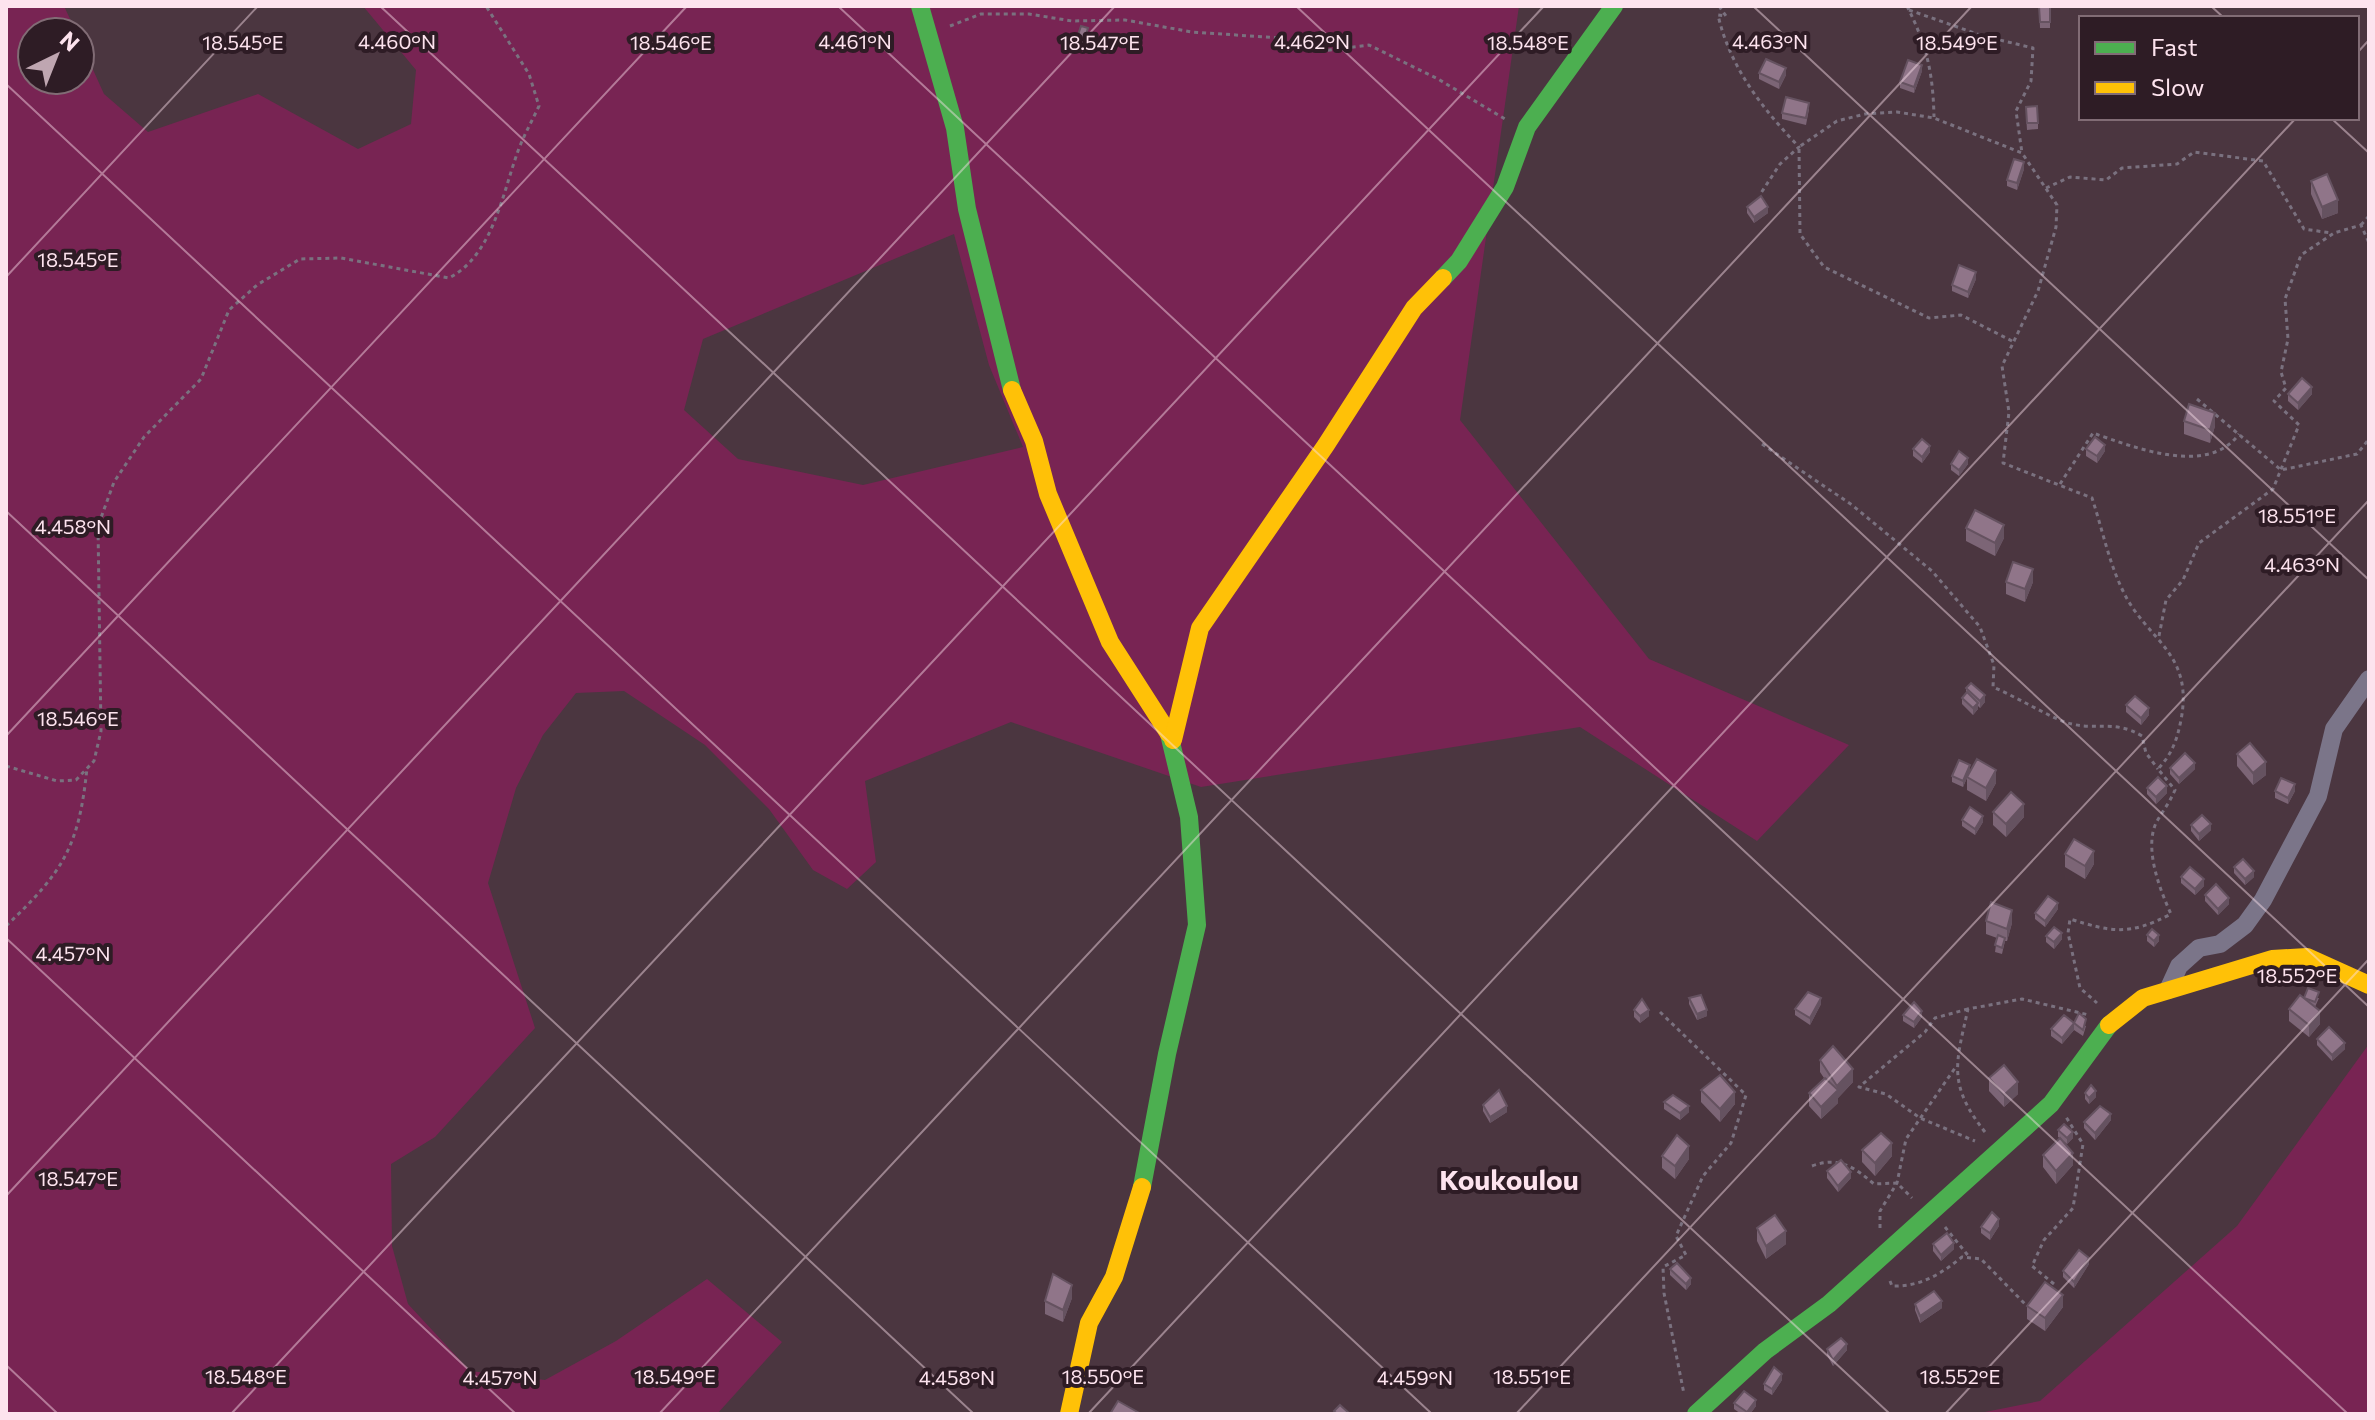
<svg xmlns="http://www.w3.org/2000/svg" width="2375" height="1420" font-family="Commissioner,sans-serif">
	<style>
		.green { fill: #782453; fill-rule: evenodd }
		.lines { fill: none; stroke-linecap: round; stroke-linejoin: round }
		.path { stroke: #7a717f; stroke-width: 3; stroke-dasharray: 4 4; stroke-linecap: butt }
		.street { stroke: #7b7589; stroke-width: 18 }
		.fast { stroke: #4caf50; stroke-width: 18 }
		.slow { stroke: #ffc107; stroke-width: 18 }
		.wall { fill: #7c6576 }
		.shaded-wall { fill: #655260 }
		.building { fill: #907589; stroke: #655260; stroke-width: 2 }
		.ticks { fill: none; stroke: #fde3ee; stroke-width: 2; stroke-opacity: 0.45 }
		.labels { text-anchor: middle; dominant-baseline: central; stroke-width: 8; stroke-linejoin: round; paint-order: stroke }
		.quarter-label { font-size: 28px; font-weight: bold; fill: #fde3ee; stroke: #2e1c25 }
		.ticks-label { font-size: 20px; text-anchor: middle; fill: #fde3ee; stroke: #2e1c25; stroke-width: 8; stroke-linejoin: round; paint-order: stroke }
	</style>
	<rect width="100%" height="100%" fill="#4b3640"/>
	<g class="green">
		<path d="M6,6H64L76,32H32V80H80V41L104,94L148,132L258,94L358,149L411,124L416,70L363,6H1519L1460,420L1649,659L1849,745L1757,841L1580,727L1201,787L1011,722L865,781L876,862L847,889L813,870L769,809L705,745L624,691L576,693L543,735L516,788L488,883L535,1028L435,1137L391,1164L392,1246L408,1304L470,1371L545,1380L616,1341L707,1279L782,1342L717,1414H6ZM954,234L989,365L1023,447L863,485L738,459L684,410L703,339Z"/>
		<polygon points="2369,1044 2369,1414 1975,1414 2040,1401 2237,1226"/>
	</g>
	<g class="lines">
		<g class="path">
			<path d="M1719,6L1726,16L1718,15C1730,68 1763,109 1799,147L1780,164L1761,193"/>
			<path d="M1907,6C1927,46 1933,73 1934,117"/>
			<polyline points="1909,10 1983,36 2033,48 2031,81 2016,111 2022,153"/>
			<polyline points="950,26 981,14 1029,14 1072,21 1125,20 1192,32 1280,38 1321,51 1369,45 1438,79 1505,119"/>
			<polyline points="2046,188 2070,177 2106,180 2122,168 2177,164 2194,152 2263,161 2304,229 2331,233"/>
			<polyline points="2361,225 2369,216"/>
			<path d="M2012,341L1961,315L1929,318L1824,267L1800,234L1799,147L1837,121L1865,114L1897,112L1934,118L2022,153L2057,205L2056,227L2038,291L2002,366L2009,412L2003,463L2092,498C2102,528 2109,563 2123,591C2147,641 2194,652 2181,720C2177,740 2172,754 2158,769L2175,790C2170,802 2162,812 2156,823C2144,849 2160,890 2171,914C2129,936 2112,932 2070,919L2068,933L2080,988L2097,1003"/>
			<polyline points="2197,399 2281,470 2357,454 2369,439"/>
			<path d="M1762,444L1852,505L1932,571L1980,627L1994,665L1993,687C2016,697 2039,711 2062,721C2093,733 2113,718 2142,736L2146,753L2158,769"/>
			<path d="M2060,484L2093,433C2133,447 2208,477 2239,434"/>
			<polyline points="2159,636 2166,600 2183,580 2199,543 2273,489 2299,425 2274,401 2286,388 2281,372 2288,339 2285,299 2301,255 2334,233 2361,225 2369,243"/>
			<path d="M6,766L57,781L76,780L94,761L101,731L98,526L114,482L144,437L201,379L229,310L257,285L300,259L341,258L449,278C493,255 502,195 518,151C524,135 532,121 539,106L529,74L486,6"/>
			<path d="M6,926C63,872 79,847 87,768"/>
			<polyline points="1968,1009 1935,1018 1925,1032 1859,1087 1886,1094 1920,1118 1975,1141"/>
			<polyline points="1660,1012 1746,1095 1731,1143 1703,1176 1676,1236 1686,1255 1663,1267 1664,1293 1684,1394"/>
			<path d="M1985,1132C1947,1084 1956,1063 1968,1009L2022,999L2089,1015"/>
			<path d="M1812,1166C1839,1156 1854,1167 1874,1184L1897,1183L1912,1198"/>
			<polyline points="1945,1227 1970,1258"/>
			<polyline points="1880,1228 1880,1211 1897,1183 1906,1139 1955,1068"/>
			<path d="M1890,1281L1892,1286C1920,1287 1941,1274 1962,1257L1981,1259L2025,1304"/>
			<polyline points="2054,1284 2032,1266 2044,1240 2073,1208 2083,1144 2066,1117"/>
		</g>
		<polyline class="street" points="2168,990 2179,966 2199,948 2220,944 2245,925 2263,900 2318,796 2334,729 2369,679"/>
		<g class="fast">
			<polyline points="920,6 955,128 967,209 1012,390"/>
			<polyline points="1443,278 1459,261 1505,187 1527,127 1614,6"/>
			<polyline points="1142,1187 1167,1054 1197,925 1189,817 1169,734"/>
			<polyline points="1696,1414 1765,1351 1829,1304 2051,1104 2109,1025"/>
		</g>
		<g class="slow">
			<polyline points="1012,390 1034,441 1048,494 1110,642 1169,734"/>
			<polyline points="1173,740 1200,628 1326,445 1414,308 1443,278"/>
			<polyline points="2109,1025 2143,998 2272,959 2307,957 2369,985"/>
			<polyline points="1069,1414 1089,1323 1114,1277 1142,1187"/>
		</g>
	</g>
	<g class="wall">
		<polygon points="2039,6 2050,6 2050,28 2040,28"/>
		<polygon points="1088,34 1085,44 1078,42 1078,35"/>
		<polygon points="1922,71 1914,93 1900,88 1900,82"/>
		<polygon points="1759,73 1786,75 1779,89 1759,79"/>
		<polygon points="1809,109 1806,125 1782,119 1782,113"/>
		<polygon points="2026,113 2038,123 2038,129 2027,130"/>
		<polygon points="2024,169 2017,190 2007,186 2007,180"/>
		<polygon points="2311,181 2338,213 2322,219 2311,194"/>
		<polygon points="1747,207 1768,213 1754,223 1747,213"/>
		<polygon points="1976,279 1968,298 1952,291 1952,285"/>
		<polygon points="2288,394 2312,394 2298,410 2288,401"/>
		<polygon points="2184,421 2215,426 2210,443 2184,434"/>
		<polygon points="1913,449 1930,452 1922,463 1913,456"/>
		<polygon points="2086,449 2105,451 2097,463 2086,456"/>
		<polygon points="1951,464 1968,464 1959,476 1951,470"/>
		<polygon points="1966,528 2004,538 1995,556 1966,541"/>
		<polygon points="2006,582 2033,582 2025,602 2006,594"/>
		<polygon points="1966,688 1985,702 1980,708 1978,706 1978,709 1973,715 1962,704 1962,698 1966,693"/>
		<polygon points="2126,705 2149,715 2141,725 2126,712"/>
		<polygon points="2237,754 2266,775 2253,785 2237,766"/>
		<polygon points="2170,768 2195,769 2179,784 2170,774"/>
		<polygon points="1970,771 1996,783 1986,801 1967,790 1967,778 1963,787 1952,782 1952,776"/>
		<polygon points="2147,788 2167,793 2156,804 2147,794"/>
		<polygon points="2275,791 2295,791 2288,804 2275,798"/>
		<polygon points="1993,812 2024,817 2006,837 1993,825"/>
		<polygon points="1962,820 1983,822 1975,835 1962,826"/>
		<polygon points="2191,825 2211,830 2199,841 2191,831"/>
		<polygon points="2065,854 2094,864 2085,879 2065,867"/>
		<polygon points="2234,867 2254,877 2245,885 2234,873"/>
		<polygon points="2181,877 2204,886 2195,895 2181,883"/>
		<polygon points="2205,895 2229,904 2218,915 2205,901"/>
		<polygon points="2058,909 2045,927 2035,919 2035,913"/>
		<polygon points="1986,921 2012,923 2007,941 2005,941 2002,954 1995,952 1997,938 1986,934"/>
		<polygon points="2147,935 2159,941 2154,947 2147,941"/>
		<polygon points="2046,936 2062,939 2054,949 2046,942"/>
		<polygon points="1689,998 1707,1016 1697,1020 1689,1004"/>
		<polygon points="2304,998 2319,998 2315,1007 2320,1024 2309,1037 2289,1021 2289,1009"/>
		<polygon points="1821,1004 1810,1025 1795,1015 1795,1009"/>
		<polygon points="1634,1010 1649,1016 1640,1023 1634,1017"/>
		<polygon points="1903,1015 1922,1017 1914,1028 1903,1021"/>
		<polygon points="2074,1023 2086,1026 2083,1036 2074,1030 2062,1044 2051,1036 2051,1029"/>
		<polygon points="2317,1039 2345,1049 2332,1061 2317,1045"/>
		<polygon points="1820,1060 1853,1082 1838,1098 1838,1103 1821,1119 1809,1106 1809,1093 1824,1078 1820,1072"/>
		<polygon points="1989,1078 2018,1094 2004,1107 1989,1091"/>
		<polygon points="1701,1090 1735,1104 1720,1122 1701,1102"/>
		<polygon points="2085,1093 2096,1097 2089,1104 2085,1099"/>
		<polygon points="1664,1102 1689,1112 1680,1120 1664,1109"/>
		<polygon points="1483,1105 1507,1112 1490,1123 1483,1111"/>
		<polygon points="2111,1120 2095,1140 2084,1128 2084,1122"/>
		<polygon points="2058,1130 2073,1138 2067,1144 2061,1139 2073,1165 2056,1184 2043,1167 2043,1155 2060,1138 2058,1137"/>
		<polygon points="1862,1150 1892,1156 1875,1176 1862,1162"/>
		<polygon points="1662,1156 1689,1159 1675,1179 1662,1168"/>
		<polygon points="1827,1171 1851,1178 1838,1192 1827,1178"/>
		<polygon points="1999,1226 1990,1240 1981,1233 1981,1227"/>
		<polygon points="1757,1228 1786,1244 1766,1259 1757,1241"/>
		<polygon points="1933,1244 1954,1249 1941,1261 1933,1251"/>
		<polygon points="2089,1264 2074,1288 2063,1277 2063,1271"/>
		<polygon points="1670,1269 1691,1284 1686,1290 1670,1275"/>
		<polygon points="1072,1298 1063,1322 1045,1314 1045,1301"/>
		<polygon points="1915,1304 1942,1308 1920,1323 1915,1310"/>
		<polygon points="2027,1306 2063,1307 2045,1331 2027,1319"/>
		<polygon points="1827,1349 1847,1350 1833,1366 1827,1355"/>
		<polygon points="1782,1380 1772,1395 1764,1390 1764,1384"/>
		<polygon points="1734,1403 1756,1406 1750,1414 1741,1414 1734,1409"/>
	</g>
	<g class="shaded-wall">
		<polygon points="1922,65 1922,71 1914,93 1914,87"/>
		<polygon points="1786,68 1786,75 1779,89 1779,82"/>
		<polygon points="2024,162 2024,169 2017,190 2017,183"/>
		<polygon points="2338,200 2338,213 2322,219 2322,207"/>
		<polygon points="1768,207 1768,213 1754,223 1754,217"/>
		<polygon points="1976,272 1976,279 1968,298 1968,292"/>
		<polygon points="2312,387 2312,394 2298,410 2298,403"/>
		<polygon points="2215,413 2215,426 2210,443 2210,430"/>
		<polygon points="2105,445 2105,451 2097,463 2097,456"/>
		<polygon points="1930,446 1930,452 1922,463 1922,457"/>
		<polygon points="1968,458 1968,464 1959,476 1959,470"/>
		<polygon points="2004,525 2004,538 1995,556 1995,543"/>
		<polygon points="2033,569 2033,582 2025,602 2025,589"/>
		<polygon points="1985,695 1985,702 1980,708 1980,701"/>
		<polygon points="1978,703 1978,709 1973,715 1973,708"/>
		<polygon points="2149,708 2149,715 2141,725 2141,718"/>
		<polygon points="2266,762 2266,775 2253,785 2253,773"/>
		<polygon points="2195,763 2195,769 2179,784 2179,778"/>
		<polygon points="1970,765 1970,771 1963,787 1963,781"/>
		<polygon points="1996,770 1996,783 1986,801 1986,788"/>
		<polygon points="2295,784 2295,791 2288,804 2288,798"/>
		<polygon points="2167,786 2167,793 2156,804 2156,797"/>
		<polygon points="2024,804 2024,817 2006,837 2006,824"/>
		<polygon points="1983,816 1983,822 1975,835 1975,829"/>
		<polygon points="2211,824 2211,830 2199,841 2199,834"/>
		<polygon points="2094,851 2094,864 2085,879 2085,866"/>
		<polygon points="2254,871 2254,877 2245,885 2245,879"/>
		<polygon points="2204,879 2204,886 2195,895 2195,889"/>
		<polygon points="2229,898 2229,904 2218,915 2218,909"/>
		<polygon points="2058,903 2058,909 2045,927 2045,921"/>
		<polygon points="2012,910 2012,923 2007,941 2007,929"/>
		<polygon points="2062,933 2062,939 2054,949 2054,942"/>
		<polygon points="2159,935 2159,941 2154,947 2154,941"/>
		<polygon points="1821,998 1821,1004 1810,1025 1810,1018"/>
		<polygon points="1649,1010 1649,1016 1640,1023 1640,1016"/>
		<polygon points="1707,1010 1707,1016 1697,1020 1697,1014"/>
		<polygon points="1922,1011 1922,1017 1914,1028 1914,1022"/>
		<polygon points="2320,1011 2320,1024 2309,1037 2309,1025"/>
		<polygon points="2074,1023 2074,1030 2062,1044 2062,1038"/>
		<polygon points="2345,1043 2345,1049 2332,1061 2332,1055"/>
		<polygon points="1853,1069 1853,1082 1838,1098 1838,1103 1821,1119 1821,1107 1837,1091 1837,1086"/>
		<polygon points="2018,1082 2018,1094 2004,1107 2004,1095"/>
		<polygon points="2096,1091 2096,1097 2089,1104 2089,1098"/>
		<polygon points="1735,1092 1735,1104 1720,1122 1720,1109"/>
		<polygon points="1507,1106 1507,1112 1490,1123 1490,1117"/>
		<polygon points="1689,1106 1689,1112 1680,1120 1680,1113"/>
		<polygon points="2111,1114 2111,1120 2095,1140 2095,1133"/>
		<polygon points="2073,1132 2073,1138 2067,1144 2067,1138"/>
		<polygon points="1892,1143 1892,1156 1875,1176 1875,1163"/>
		<polygon points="1689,1146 1689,1159 1675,1179 1675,1166"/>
		<polygon points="2073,1153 2073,1165 2056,1184 2056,1171"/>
		<polygon points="1851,1172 1851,1178 1838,1192 1838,1186"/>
		<polygon points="1999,1219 1999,1226 1990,1240 1990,1233"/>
		<polygon points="1786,1231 1786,1244 1766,1259 1766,1246"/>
		<polygon points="1954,1243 1954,1249 1941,1261 1941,1255"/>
		<polygon points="2089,1258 2089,1264 2074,1288 2074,1282"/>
		<polygon points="1691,1278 1691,1284 1686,1290 1686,1284"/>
		<polygon points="1072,1285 1072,1298 1063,1322 1063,1310"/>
		<polygon points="2063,1295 2063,1307 2045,1331 2045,1318"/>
		<polygon points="1942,1301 1942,1308 1920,1323 1920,1316"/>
		<polygon points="1847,1344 1847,1350 1833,1366 1833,1360"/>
		<polygon points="1782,1374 1782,1380 1772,1395 1772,1389"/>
		<polygon points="1756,1400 1756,1406 1750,1414 1747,1414 1747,1412"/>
	</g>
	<g class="building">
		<polygon points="2039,6 2050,6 2050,22 2040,22"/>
		<polygon points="1081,26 1088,28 1085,38 1078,35"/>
		<polygon points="1766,59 1786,68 1779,82 1759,73"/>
		<polygon points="1908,60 1922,65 1914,87 1900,82"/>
		<polygon points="1786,97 1809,103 1806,118 1782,113"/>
		<polygon points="2037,106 2038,123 2027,123 2026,107"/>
		<polygon points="2014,159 2024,162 2017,183 2007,180"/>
		<polygon points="2327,174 2338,200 2322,207 2311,181"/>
		<polygon points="1761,196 1768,207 1754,217 1747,207"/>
		<polygon points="1959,265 1976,272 1968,292 1952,285"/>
		<polygon points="2302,378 2312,387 2298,403 2288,394"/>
		<polygon points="2189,404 2215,413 2210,430 2184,421"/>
		<polygon points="2095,437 2105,445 2097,456 2086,449"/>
		<polygon points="1922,439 1930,446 1922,457 1913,449"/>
		<polygon points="1959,451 1968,458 1959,470 1951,464"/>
		<polygon points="1975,510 2004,525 1995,543 1966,528"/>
		<polygon points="2013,562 2033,569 2025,589 2006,582"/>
		<polygon points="1971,683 1985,695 1980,701 1966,688"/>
		<polygon points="1967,692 1978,703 1973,708 1962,698"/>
		<polygon points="2135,696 2149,708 2141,718 2126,705"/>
		<polygon points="2250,743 2266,762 2253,773 2237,754"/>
		<polygon points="2185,753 2195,763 2179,778 2170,768"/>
		<polygon points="1977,759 1996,770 1986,788 1967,777"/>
		<polygon points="1959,760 1970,765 1963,781 1952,776"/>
		<polygon points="2158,777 2167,786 2156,797 2147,788"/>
		<polygon points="2281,778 2295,784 2288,798 2275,791"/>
		<polygon points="2011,792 2024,804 2006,824 1993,812"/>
		<polygon points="1970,807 1983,816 1975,829 1962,820"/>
		<polygon points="2202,815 2211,824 2199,834 2191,825"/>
		<polygon points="2074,839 2094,851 2085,866 2065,854"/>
		<polygon points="2243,859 2254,871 2245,879 2234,867"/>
		<polygon points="2190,867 2204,879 2195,889 2181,877"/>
		<polygon points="2216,884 2229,898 2218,909 2205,895"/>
		<polygon points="2048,896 2058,903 2045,921 2035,913"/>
		<polygon points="1991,902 2012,910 2007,929 1986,921"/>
		<polygon points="2054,927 2062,933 2054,942 2046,936"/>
		<polygon points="2152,929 2159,935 2154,941 2147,935"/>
		<polygon points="1998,935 2005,938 2002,948 1995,945"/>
		<polygon points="2308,988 2319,992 2315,1002 2304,998"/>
		<polygon points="1808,992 1821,998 1810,1018 1795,1009"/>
		<polygon points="1701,995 1707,1010 1697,1014 1689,998"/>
		<polygon points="2300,995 2320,1011 2309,1025 2289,1009"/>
		<polygon points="1642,999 1649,1010 1640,1016 1634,1010"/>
		<polygon points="1914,1002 1922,1011 1914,1022 1903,1015"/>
		<polygon points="2079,1013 2086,1019 2083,1030 2074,1023"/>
		<polygon points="2064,1015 2074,1023 2062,1038 2051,1029"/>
		<polygon points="2329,1027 2345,1043 2332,1055 2317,1039"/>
		<polygon points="1833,1046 1853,1069 1837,1086 1820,1060"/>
		<polygon points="2004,1065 2018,1082 2004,1095 1989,1078"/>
		<polygon points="1720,1075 1735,1092 1720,1109 1701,1090"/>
		<polygon points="1825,1078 1838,1090 1821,1107 1809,1093"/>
		<polygon points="2091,1085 2096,1091 2089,1098 2085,1093"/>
		<polygon points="1499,1090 1507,1106 1490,1117 1483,1105"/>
		<polygon points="1673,1095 1689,1106 1680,1113 1664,1102"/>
		<polygon points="2100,1106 2111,1114 2095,1133 2084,1122"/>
		<polygon points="2064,1124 2073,1132 2067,1138 2058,1130"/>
		<polygon points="1881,1133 1892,1143 1875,1163 1862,1150"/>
		<polygon points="1677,1135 1689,1146 1675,1166 1662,1156"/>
		<polygon points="2060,1138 2073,1153 2056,1171 2043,1155"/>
		<polygon points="1841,1160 1851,1172 1838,1186 1827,1171"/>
		<polygon points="1992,1212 1999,1219 1990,1233 1981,1227"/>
		<polygon points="1775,1215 1786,1231 1766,1246 1757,1228"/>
		<polygon points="1947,1233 1954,1243 1941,1255 1933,1244"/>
		<polygon points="2079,1250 2089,1258 2074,1282 2063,1271"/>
		<polygon points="1677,1263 1691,1278 1686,1284 1670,1269"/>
		<polygon points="1053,1274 1072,1285 1063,1310 1045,1301"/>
		<polygon points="2045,1282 2063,1295 2045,1318 2027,1306"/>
		<polygon points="1934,1291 1942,1301 1920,1316 1915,1304"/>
		<polygon points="1841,1338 1847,1344 1833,1360 1827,1349"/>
		<polygon points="1774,1367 1782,1374 1772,1389 1764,1384"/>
		<polygon points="1744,1391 1756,1400 1747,1412 1734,1403"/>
		<polygon points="1118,1401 1141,1414 1110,1414"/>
		<polygon points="1340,1405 1350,1414 1337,1414 1334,1411"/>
	</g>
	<path class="ticks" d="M380,6L1890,1414M838,6L2348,1414M1296,6L2369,1007M1753,6L2369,580M2211,6L2224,18M2357,53L2369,40M6,84L1432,1414M2331,118L2369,153M6,277L258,6M6,511L974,1414M6,736L687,6M6,938L516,1414M6,1196L1115,6M6,1365L58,1414M231,1414L1544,6M659,1414L1972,6M1088,1414L2296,118M1516,1414L2369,500M1945,1414L2369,959"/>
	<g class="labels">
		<g class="quarter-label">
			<text x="1509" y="1179">Koukoulou</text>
		</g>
	</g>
	<g class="ticks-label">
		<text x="855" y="49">4.461°N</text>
		<text x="397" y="49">4.460°N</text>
		<text x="1312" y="49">4.462°N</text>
		<text x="1770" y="49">4.463°N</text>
		<text x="243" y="50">18.545°E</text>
		<text x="671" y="50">18.546°E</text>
		<text x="1100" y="50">18.547°E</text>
		<text x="1528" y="50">18.548°E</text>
		<text x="1957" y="50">18.549°E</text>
		<text x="78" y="267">18.545°E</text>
		<text x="2297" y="523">18.551°E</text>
		<text x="73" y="534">4.458°N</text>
		<text x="2302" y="572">4.463°N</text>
		<text x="78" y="726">18.546°E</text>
		<text x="73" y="961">4.457°N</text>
		<text x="2297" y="983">18.552°E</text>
		<text x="78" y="1186">18.547°E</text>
		<text x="246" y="1384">18.548°E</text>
		<text x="675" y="1384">18.549°E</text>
		<text x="1103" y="1384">18.550°E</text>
		<text x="1532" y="1384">18.551°E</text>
		<text x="1960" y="1384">18.552°E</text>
		<text x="500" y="1385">4.457°N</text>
		<text x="957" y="1385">4.458°N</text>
		<text x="1415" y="1385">4.459°N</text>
	</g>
	<rect width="2375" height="1420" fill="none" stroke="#fde3ee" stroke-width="16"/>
	<rect x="2079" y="16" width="280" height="104" fill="#2e1c25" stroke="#816c75" stroke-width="2"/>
	<rect x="2095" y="42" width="40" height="12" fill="#4caf50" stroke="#816c75" stroke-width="2"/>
	<text x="2151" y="56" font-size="24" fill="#fde3ee">Fast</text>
	<rect x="2095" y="82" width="40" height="12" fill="#ffc107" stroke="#816c75" stroke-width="2"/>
	<text x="2151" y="96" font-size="24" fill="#fde3ee">Slow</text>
	<g transform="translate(56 56) rotate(43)"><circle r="38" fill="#2e1c25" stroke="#816c75" stroke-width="2"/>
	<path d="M0-6L14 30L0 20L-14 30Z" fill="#bfa6b1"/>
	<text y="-12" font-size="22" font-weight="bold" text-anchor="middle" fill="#fde3ee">N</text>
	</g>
</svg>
